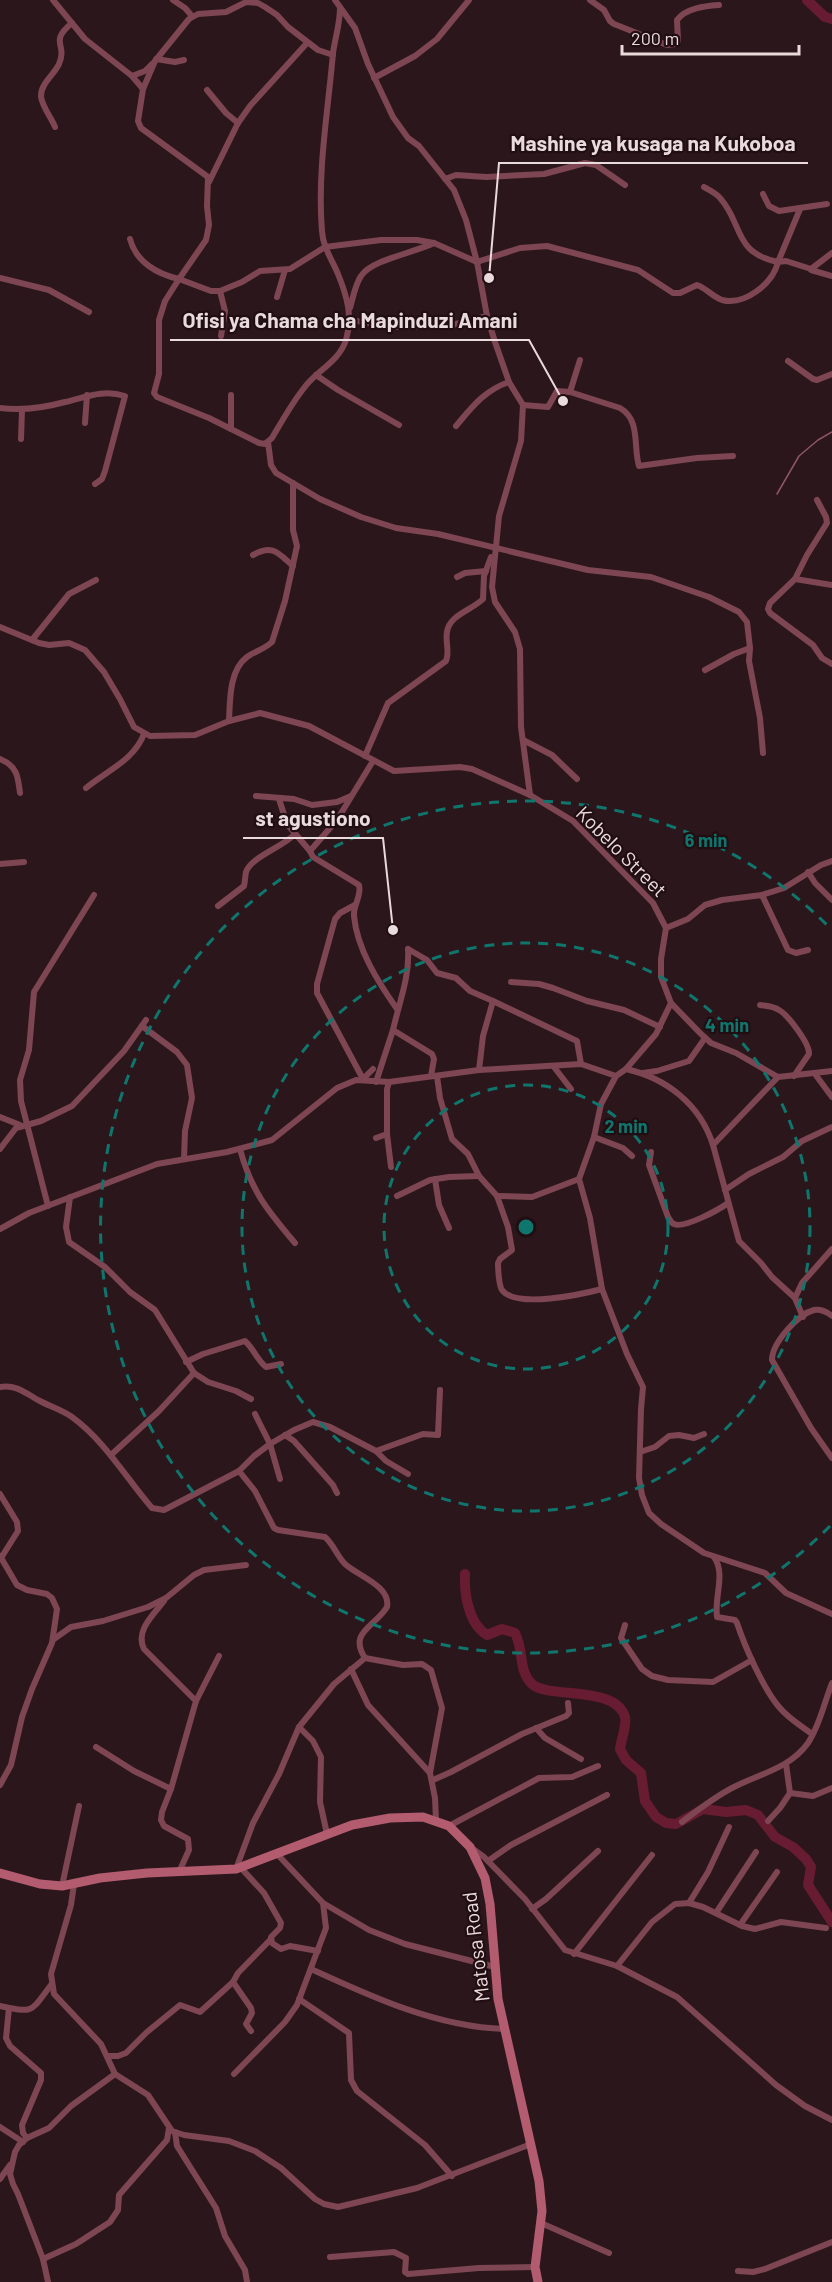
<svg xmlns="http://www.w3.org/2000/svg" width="832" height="2282" font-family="Barlow,sans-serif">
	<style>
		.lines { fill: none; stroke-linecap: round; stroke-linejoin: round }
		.stream { stroke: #8f5565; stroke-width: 1.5 }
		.river { stroke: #681c32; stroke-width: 10 }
		.street { stroke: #7d4652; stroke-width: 6 }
		.secondary { stroke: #b35c6f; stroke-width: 9 }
		.ring { fill: none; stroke: #0f766e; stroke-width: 3; stroke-dasharray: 10 8 }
		.labels { text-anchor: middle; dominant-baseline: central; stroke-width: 4.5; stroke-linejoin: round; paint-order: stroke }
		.street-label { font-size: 20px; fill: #e9dadc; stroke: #210e12 }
		.centre { fill: #0f766e; stroke: #210e12; stroke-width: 3 }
		.ring-label { font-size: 18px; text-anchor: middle; font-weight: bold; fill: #0f766e; stroke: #210e12; stroke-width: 4.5; stroke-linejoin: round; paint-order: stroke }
		.leader { fill: none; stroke: #e9dadc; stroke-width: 2 }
		.callout-dot { fill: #e9dadc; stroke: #210e12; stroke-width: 2 }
		.callout-label { font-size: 21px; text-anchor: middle; font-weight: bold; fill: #e9dadc; stroke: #210e12; stroke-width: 4.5; stroke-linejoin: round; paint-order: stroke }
	</style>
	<rect width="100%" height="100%" fill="#2b171b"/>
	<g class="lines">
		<polyline class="stream" points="777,494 799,456 818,440 832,432"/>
		<g class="river">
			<polyline points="807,0 825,17 832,19"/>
			<path d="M465,1574C464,1595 469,1624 487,1635L502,1629L515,1633C524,1650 518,1671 532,1684C548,1699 616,1685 625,1717C627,1726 621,1740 620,1749L626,1760L641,1773L645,1801L656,1817L666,1823L676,1824L703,1809L726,1812L746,1810L758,1815L775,1837L793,1847L806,1859L811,1867L808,1885L832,1922"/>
		</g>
		<g class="street">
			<path d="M53,0L85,39L132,76L143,89L138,121L141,128L208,177L207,206L209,225L206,240L179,279C157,274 136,262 130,239"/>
			<polyline points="173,0 185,8 192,16"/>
			<polyline points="335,0 355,28 368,64 393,117 408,138 419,146 454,190 466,220 477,262 487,316 495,342 509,382 523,405 521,441 499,516 492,587 495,602 515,632 520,649 521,727 530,795"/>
			<path d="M590,0L604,10L610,21L614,24L667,45L675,44L678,41L677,20C686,8 705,6 719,5"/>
			<path d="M340,8C340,24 335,38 333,53C328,112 317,172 322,231C323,248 332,259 338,274C347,296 353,317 346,340C339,362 316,371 304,388C292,403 282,421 272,438L265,444L259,443L209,418L157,397L154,393L159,374V320L165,301L179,279L211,291H220L242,282L260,271L290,269L325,247L381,240H417L434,243L477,262L520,248L547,246L638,270L673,293H680L697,285C706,288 713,297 722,300C745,306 773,283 778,262L786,261L811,269L832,253"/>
			<polyline points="156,59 175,62 184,60"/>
			<polyline points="132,76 145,71 152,64"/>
			<polyline points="374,78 415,56 437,39 469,0"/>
			<polyline points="143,89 155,61 189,19 198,14 226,12 246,2 258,3 265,7 277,15 288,27 318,50 333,55"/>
			<polyline points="207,90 226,113 238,123"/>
			<path d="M55,127C51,117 43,108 41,97C40,84 54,75 59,64C68,43 48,43 72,23"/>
			<polyline points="445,179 456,175 486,177 544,174 585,163 596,165 625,185"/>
			<polyline points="209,182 238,123 250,106 307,43"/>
			<path d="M704,187C709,190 716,193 720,198C743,223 733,253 778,262L800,209"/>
			<polyline points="763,194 769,206 779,211 827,204"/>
			<polyline points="811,270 832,276"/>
			<polyline points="0,278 49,290 89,312"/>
			<polyline points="220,291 225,311 221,336"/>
			<polyline points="277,297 285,270"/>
			<path d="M350,308C353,298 355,285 361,276C371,260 416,252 434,243"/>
			<polyline points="350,320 396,327 452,325 487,316"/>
			<polyline points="788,361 813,379 817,380 832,374"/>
			<polyline points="316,375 338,390 399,425"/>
			<path d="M570,392L620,408C641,420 633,447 639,466L697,458L733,456"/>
			<polyline points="523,405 548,407 557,391 570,392 580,360"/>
			<path d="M0,408C23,411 43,408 65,402C86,397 103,389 125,396L105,471L102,479L95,484"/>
			<polyline points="85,423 87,395"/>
			<path d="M456,426C472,407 485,390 509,382"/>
			<polyline points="231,429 231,395"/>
			<polyline points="21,439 22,410"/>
			<polyline points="268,442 271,465 276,473 320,499 361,517 396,528 438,534 588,570 651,577 709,597 739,612 747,622 750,648 749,661 760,718 763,753"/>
			<path d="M253,555C273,544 278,553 293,566"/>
			<polyline points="457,577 465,573 486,571"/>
			<polyline points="795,579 807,555 827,523 826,517 817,500"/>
			<polyline points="832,585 795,579 770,603 768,609 770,613 813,645 822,658 832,664"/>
			<polyline points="0,627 39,643 49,645 69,643 85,650 104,672 120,699 134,727 150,736 195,735 229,721 260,713 309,726 394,771 460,767 472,769 530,795 573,821 653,903 666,928 661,959 661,977 671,1003 700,1033 711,1043 736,1053 778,1077 832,1071"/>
			<polyline points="32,640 69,594 96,580"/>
			<polyline points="705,670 734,654 750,648"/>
			<path d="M229,721C230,701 229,670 247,657C255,651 265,649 272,642L285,601L297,546L293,530V483"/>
			<polyline points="523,740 552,755 577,779"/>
			<path d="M365,756L388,703L446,661C450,651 445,642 447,632C449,615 472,610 483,599L484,576L491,557"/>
			<path d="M0,759C17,766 18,776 20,793"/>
			<path d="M86,788C108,770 134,760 144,734"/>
			<polyline points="256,796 294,799 312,805 337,802 351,796"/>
			<path d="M279,799L287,824L310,851L313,857L359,885C362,896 353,905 354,916C357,949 378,982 397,1009"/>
			<polyline points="310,851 337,820 373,761"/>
			<polyline points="0,864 24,862"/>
			<polyline points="808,872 815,883 832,900"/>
			<polyline points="762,895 784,888 821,865 832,861"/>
			<polyline points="355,905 340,913 335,919 317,984 317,993 363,1079 373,1069"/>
			<path d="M218,906L244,886C245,882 245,877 246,872C251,857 283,847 295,834"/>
			<polyline points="666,928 688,919 705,905 722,900 762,895 788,950 796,953 808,950"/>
			<path d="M408,949C410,976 399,1003 393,1030L432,1054L434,1059L431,1076"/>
			<polyline points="408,949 427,960 437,973 456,978 470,991 493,1001"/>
			<polyline points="511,982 539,984 553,988 587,1001 624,1010 660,1027"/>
			<polyline points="671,1003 656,1034 626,1069 616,1076 601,1104 594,1137 579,1179 590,1218 602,1289 627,1354 643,1387 641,1409 639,1478 642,1495 649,1513 661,1524 704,1553 765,1573 786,1593 832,1614"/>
			<path d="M760,1005C766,1006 773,1006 779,1010C788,1015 810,1044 809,1054L794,1076"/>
			<polyline points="142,1026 177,1052 187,1065 192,1098 185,1131 184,1159"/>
			<polyline points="554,1067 571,1089"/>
			<path d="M626,1069C666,1078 700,1104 713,1145"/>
			<polyline points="479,1070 483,1036 493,1001 577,1041 581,1064"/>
			<polyline points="643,1073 657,1071 689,1061 705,1038"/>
			<polyline points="815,1074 832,1097"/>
			<path d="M437,1076L440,1098L452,1139L468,1154L479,1176L497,1196L508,1227L512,1250L500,1259L498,1263C498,1269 499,1286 502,1290C516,1309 583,1294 602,1289"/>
			<polyline points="778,1077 713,1145 739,1241 761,1263 772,1277 795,1298"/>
			<polyline points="376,1082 393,1030"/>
			<polyline points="389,1082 387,1089 387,1134 391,1167"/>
			<polyline points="0,1117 20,1125"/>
			<polyline points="594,1137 623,1148 632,1156"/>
			<polyline points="376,1138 387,1134"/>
			<polyline points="0,1149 16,1128 41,1121 72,1106 124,1051 146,1020"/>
			<path d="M240,1149C251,1191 268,1211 295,1243"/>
			<path d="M651,1152L649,1165L668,1217C670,1220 671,1223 674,1224C684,1229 720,1209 728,1203"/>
			<polyline points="435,1179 439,1205 449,1228"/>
			<polyline points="725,1190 749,1174 783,1157 802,1141 832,1127"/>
			<polyline points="397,1196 430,1180 449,1177 479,1176"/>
			<polyline points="497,1196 532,1197 579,1179"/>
			<polyline points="70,1197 66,1227 69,1242 105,1267 130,1292 155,1310 194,1373 208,1382 236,1391 251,1399"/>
			<polyline points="48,1206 21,1101 20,1080 29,1050 34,992 94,895"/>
			<polyline points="0,1229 29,1213 157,1164 227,1152 272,1140 337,1088 356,1080 389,1082 479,1070 581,1064 616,1076"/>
			<path d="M832,1316C827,1312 821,1309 814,1310C798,1314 772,1343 772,1360L811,1428L832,1458"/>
			<polyline points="803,1317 795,1298 802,1283 832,1249"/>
			<path d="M186,1362L203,1354L245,1341C254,1349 257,1360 266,1367L281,1364"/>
			<path d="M0,1387C15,1384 26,1393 38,1400C49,1406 62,1410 72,1417C105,1441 126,1478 152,1508L164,1510L239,1471L254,1456L270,1444L294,1430L313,1422L330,1427L376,1451L386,1461L408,1474"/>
			<polyline points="255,1414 270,1444 280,1479"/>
			<polyline points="285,1435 294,1441 333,1485 337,1493"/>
			<polyline points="376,1451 423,1434 438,1435 440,1390"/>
			<polyline points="640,1452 655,1447 669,1436 679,1435 694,1438 704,1434"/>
			<polyline points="111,1455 159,1411 194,1373"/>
			<path d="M239,1471L255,1491L274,1528L278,1530L325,1537C334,1545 337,1556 345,1564C358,1576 391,1586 387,1607C375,1627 348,1632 365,1658"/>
			<polyline points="0,1494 17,1522 18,1531 1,1558"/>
			<polyline points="0,1556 17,1585 27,1590 47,1594 52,1598 57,1609 52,1643 32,1689 22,1717 11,1765 0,1785"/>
			<path d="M714,1557C726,1574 714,1597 717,1617L735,1620L737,1623C745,1647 763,1688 779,1707C788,1718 801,1726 812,1734"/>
			<path d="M164,1601C153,1615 135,1631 144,1649L196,1701"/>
			<polyline points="625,1625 621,1638 642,1669 652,1676 668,1680 713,1682 752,1660"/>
			<polyline points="54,1639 71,1627 103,1621 148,1607 166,1598 194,1575 204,1570 246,1565"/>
			<polyline points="351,1669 368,1705 430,1773 435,1798 436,1820"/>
			<polyline points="299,1727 313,1741 321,1757 320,1802 327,1834"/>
			<polyline points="536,1728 545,1738 581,1759"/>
			<polyline points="96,1747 134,1771 171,1789"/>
			<polyline points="433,1780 451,1772 522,1734 566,1716 569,1713 568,1703"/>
			<polyline points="790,1793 813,1796 832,1788"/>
			<polyline points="768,1821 780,1808 790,1793 786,1764"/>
			<path d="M682,1822C699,1809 717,1795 736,1786C762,1773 790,1768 808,1743C820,1725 824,1703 832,1683"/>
			<polyline points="449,1826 539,1778 572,1777 598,1766"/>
			<polyline points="473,1849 484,1857 525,1899 565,1950 617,1966 677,1997 776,2085 805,2106 832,2120"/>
			<polyline points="278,1855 323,1903 369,1930 405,1944 495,1967"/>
			<polyline points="488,1861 511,1845 607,1795"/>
			<polyline points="241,1868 264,1893 281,1923 280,1928 271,1937 272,1943 281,1949 290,1946 318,1951"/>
			<polyline points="236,1869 253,1823 279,1774 299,1727 334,1684 365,1658 403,1665 422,1664 431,1670 442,1708 430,1773"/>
			<polyline points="179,1872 189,1850 188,1839 164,1826 161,1820 162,1812 171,1789 196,1701 219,1656"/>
			<polyline points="74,1884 71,1905 51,1974 54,1994 101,2044 115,2074 148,2095 172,2131 184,2135 229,2141 255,2151 281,2168 315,2199 324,2204 338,2207 417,2188 531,2144"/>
			<polyline points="62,1886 79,1806"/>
			<polyline points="689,1903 708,1872 729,1827"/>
			<polyline points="532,1909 546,1899 598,1851"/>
			<polyline points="716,1913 756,1852"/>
			<polyline points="740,1925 777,1872"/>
			<polyline points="574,1954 652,1855"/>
			<polyline points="617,1966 652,1922 675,1904 689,1903 703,1907 742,1926 755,1929 781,1922 826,1928"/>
			<path d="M311,1969C372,1997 437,2027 504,2029"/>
			<polyline points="299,1999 349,2033 351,2080 357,2091 425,2145 452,2176"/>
			<path d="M0,2006C34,2013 30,2013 51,1985"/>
			<polyline points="9,2008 6,2038 10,2046 41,2073 41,2080 22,2125 23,2133 27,2138"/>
			<polyline points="251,2031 246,2024 252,2013 251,2008 233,1982 238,1973 271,1939"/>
			<polyline points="107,2056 118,2056 126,2053 147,2032 180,2005 200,2012 233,1982"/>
			<polyline points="234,2074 285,2022 297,2005 326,1928 323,1903"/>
			<polyline points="0,2127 23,2142"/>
			<polyline points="175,2132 177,2146 216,2208 225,2236 245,2270 247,2282"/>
			<polyline points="0,2179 10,2165"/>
			<polyline points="541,2223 609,2253"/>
			<polyline points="330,2257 394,2252 406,2258 405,2272 408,2274 479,2268 535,2267"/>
			<polyline points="43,2259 76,2244 110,2222 118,2210 119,2195 167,2140 169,2128"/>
			<polyline points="738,2271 753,2272 765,2269 832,2242"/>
			<polyline points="48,2282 43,2259 18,2194 13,2184 10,2174 15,2152 19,2145 27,2138 49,2128 71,2106 115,2074"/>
		</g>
		<polyline class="secondary" points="0,1873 40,1884 62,1886 100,1878 147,1873 236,1869 352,1825 390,1818 423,1817 449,1826 470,1847 485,1878 490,1904 498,1999 539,2181 542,2211 535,2267 538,2282"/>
	</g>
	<g class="ring">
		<circle cx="526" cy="1227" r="142"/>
		<circle cx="526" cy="1227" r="284"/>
		<path d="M830 1526A426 426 0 1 1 830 928"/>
	</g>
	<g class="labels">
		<g class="street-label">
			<text transform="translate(622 851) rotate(45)">Kobelo Street</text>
			<text transform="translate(475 1947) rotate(-97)">Matosa Road</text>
		</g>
	</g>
	<circle cx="526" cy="1227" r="9" class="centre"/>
	<g class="ring-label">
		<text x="706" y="847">6 min</text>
		<text x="727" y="1032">4 min</text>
		<text x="626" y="1133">2 min</text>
	</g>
	<path class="leader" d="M489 278L499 163H808M563 401L529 340H170M393 930L383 838H243"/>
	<g class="callout-dot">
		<circle cx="489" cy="278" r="6"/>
		<circle cx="563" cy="401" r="6"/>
		<circle cx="393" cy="930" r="6"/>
	</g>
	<g class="callout-label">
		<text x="653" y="151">Mashine ya kusaga na Kukoboa</text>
		<text x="350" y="328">Ofisi ya Chama cha Mapinduzi Amani</text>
		<text x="313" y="826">st agustiono</text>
	</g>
	<path d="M622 45v9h177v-9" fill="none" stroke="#e9dadc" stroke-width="3"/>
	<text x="631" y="45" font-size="18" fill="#e9dadc" stroke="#210e12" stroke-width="4.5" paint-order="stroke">200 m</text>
</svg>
